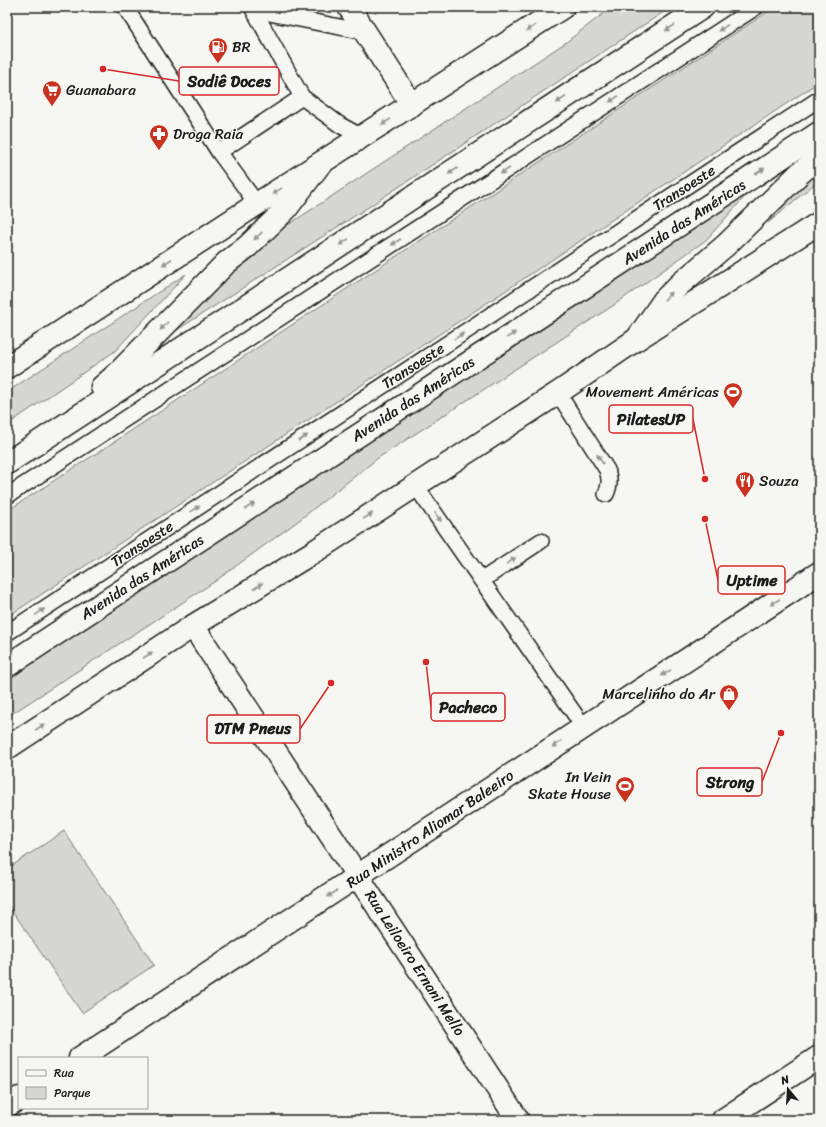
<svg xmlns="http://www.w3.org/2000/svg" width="826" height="1127" font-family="Sriracha,sans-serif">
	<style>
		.green { fill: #d6d6d2; stroke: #797977 }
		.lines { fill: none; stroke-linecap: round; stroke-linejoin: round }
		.service-casing { stroke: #1c1c1c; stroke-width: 18 }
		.minor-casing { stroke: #1c1c1c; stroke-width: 25 }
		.secondary-casing { stroke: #1c1c1c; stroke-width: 25 }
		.trunk-casing { stroke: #1c1c1c; stroke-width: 25 }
		.service { stroke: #f6f6f2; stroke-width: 15 }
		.minor { stroke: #f6f6f2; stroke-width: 22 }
		.secondary { stroke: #f6f6f2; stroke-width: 22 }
		.trunk { stroke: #f6f6f2; stroke-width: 22 }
		.oneway { fill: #949492 }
		.labels { text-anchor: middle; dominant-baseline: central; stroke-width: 3; stroke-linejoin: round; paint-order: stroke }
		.poi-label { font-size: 15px; fill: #1c1c1c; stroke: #f6f6f2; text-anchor: start }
		.street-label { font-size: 15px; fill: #1c1c1c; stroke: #f6f6f2 }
		.leader { fill: none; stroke: #d62828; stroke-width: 1.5 }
		.callout-dot { fill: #d62828; stroke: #f6f6f2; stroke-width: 1.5 }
		.callout { fill: #f6f6f2; stroke: #d62828; stroke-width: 1.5 }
		.callout-label { font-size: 16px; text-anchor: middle; font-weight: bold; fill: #1c1c1c }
	</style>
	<rect width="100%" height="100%" fill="#f6f6f2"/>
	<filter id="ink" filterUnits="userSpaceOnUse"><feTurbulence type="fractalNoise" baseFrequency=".025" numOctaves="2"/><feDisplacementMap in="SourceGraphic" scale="8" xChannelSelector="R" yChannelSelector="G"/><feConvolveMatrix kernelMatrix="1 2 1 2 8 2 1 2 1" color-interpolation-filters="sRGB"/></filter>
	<g filter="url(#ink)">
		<g class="green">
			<polygon points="612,7 671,7 367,208 174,332 259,244 565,43"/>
			<polygon points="775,7 819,7 819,82 493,299 7,617 7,511 117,440"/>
			<polygon points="819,165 819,180 768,223"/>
			<polygon points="759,181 706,240 614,305 378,458 298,521 214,582 7,717 7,678"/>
			<polygon points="186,274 115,351 7,425 7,392"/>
			<polygon points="64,831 154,965 82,1013 7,903 7,869"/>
		</g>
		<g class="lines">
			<g class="service-casing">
				<g id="service">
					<polyline points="125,7 219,152 257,204"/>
					<polyline points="252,7 302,97 340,125 362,137"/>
					<polyline points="254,7 254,10 365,32"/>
					<polyline points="219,152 302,97"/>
					<path d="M558,393L607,470C610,479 610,485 606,494"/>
					<polyline points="415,485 583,726"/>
					<polyline points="7,496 756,7"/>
					<polyline points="482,580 541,541"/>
					<polyline points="7,633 819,99"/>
				</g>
			</g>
			<g class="minor-casing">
				<g id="minor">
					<polyline points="349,7 412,105"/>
					<polyline points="193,626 518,1120"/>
					<polyline points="80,1058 819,573"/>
					<polyline points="7,1106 19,1098"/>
					<polyline points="723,1120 819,1057"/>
				</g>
			</g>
			<g class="secondary-casing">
				<g id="secondary">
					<polyline points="7,367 257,204 563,7"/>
					<polyline points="7,748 193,626 315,551 558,393 637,339 819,223"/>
				</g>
			</g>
			<g class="trunk-casing">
				<g id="trunk">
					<polyline points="637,339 664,300 679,285 726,245 800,173 819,157"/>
					<polyline points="102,387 118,373 226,263 248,246 286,209 320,164"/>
					<polyline points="7,463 703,7"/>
					<polyline points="7,666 819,133"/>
				</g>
			</g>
			<use href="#service" class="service"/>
			<use href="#minor" class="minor"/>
			<use href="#secondary" class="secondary"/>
			<use href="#trunk" class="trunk"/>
		</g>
		<defs><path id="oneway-solid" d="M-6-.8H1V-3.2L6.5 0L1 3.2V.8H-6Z"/></defs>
		<g class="oneway">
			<use href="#oneway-solid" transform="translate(531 28) rotate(147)"/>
			<use href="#oneway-solid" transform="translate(670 28) rotate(147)"/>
			<use href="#oneway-solid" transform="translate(723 28) rotate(147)"/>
			<use href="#oneway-solid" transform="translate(614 99) rotate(147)"/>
			<use href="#oneway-solid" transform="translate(561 100) rotate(147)"/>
			<use href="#oneway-solid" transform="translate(386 122) rotate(147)"/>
			<use href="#oneway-solid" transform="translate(453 171) rotate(147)"/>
			<use href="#oneway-solid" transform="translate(505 171) rotate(147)"/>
			<use href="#oneway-solid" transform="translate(760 171) rotate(-33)"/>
			<use href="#oneway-solid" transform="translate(277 191) rotate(148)"/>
			<use href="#oneway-solid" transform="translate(258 236) rotate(136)"/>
			<use href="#oneway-solid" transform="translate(344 242) rotate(147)"/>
			<use href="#oneway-solid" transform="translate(396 242) rotate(147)"/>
			<use href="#oneway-solid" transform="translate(167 262) rotate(147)"/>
			<use href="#oneway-solid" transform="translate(668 296) rotate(-47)"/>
			<use href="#oneway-solid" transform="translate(164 326) rotate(134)"/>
			<use href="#oneway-solid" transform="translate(511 335) rotate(-33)"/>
			<use href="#oneway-solid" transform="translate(459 336) rotate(-33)"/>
			<use href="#oneway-solid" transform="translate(303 438) rotate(-33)"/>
			<use href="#oneway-solid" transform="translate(600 459) rotate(-123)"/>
			<use href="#oneway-solid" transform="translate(250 506) rotate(-33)"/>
			<use href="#oneway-solid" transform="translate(195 509) rotate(-33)"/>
			<use href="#oneway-solid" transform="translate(368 516) rotate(-33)"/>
			<use href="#oneway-solid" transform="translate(438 517) rotate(55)"/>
			<use href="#oneway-solid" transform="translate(511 561) rotate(-34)"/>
			<use href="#oneway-solid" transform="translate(258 586) rotate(-32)"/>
			<use href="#oneway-solid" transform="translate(775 602) rotate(147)"/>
			<use href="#oneway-solid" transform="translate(40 612) rotate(-34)"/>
			<use href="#oneway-solid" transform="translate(148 655) rotate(-33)"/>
			<use href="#oneway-solid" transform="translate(666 673) rotate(147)"/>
			<use href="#oneway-solid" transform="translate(40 727) rotate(-33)"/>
			<use href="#oneway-solid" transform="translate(557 744) rotate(146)"/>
			<use href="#oneway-solid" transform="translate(332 894) rotate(147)"/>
		</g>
	</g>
	<defs>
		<g id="fuel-pin" transform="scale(1)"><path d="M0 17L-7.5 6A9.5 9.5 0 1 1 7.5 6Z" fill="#c8321e" stroke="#f6f6f2"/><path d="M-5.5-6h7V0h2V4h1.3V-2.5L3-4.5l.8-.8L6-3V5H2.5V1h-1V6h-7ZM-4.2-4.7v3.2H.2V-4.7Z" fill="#fff"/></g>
		<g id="supermarket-pin" transform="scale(1)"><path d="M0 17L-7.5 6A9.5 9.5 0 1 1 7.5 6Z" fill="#c8321e" stroke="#f6f6f2"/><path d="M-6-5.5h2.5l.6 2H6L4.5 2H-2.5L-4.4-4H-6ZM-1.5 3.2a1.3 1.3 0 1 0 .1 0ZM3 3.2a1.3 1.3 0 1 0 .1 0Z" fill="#fff"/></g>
		<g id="pharmacy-pin" transform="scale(1)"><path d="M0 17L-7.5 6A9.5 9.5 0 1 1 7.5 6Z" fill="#c8321e" stroke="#f6f6f2"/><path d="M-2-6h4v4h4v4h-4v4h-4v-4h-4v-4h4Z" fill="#fff"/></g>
		<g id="stadium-pin" transform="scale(1)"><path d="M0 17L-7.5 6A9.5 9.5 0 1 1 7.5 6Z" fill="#c8321e" stroke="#f6f6f2"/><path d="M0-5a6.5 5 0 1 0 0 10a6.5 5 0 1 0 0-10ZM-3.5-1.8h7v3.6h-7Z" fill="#fff"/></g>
		<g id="restaurant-pin" transform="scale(1)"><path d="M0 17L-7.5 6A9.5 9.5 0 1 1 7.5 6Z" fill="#c8321e" stroke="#f6f6f2"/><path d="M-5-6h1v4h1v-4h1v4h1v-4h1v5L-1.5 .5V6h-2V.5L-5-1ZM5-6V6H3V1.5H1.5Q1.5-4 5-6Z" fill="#fff"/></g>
		<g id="shop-pin" transform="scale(1)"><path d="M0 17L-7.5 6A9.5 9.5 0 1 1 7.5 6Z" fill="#c8321e" stroke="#f6f6f2"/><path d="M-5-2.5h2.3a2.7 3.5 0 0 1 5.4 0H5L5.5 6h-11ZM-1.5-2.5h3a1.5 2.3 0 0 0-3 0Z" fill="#fff"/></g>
	</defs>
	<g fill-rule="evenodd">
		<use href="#fuel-pin" x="218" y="47"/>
		<use href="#supermarket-pin" x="52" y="90"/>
		<use href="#pharmacy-pin" x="159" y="134"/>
		<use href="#stadium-pin" x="733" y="392"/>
		<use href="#restaurant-pin" x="745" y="481"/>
		<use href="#shop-pin" x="729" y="694"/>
		<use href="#stadium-pin" x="625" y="786"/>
	</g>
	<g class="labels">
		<g class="poi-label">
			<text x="232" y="47">BR</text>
			<text x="66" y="90">Guanabara</text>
			<text x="173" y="134">Droga Raia</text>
			<text x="719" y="392" text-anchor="end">Movement Américas</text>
			<text x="759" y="481">Souza</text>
			<text x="715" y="694" text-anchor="end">Marcelinho do Ar</text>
			<text x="611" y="777" text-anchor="end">In Vein<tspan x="611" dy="17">Skate House</tspan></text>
		</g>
		<g class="street-label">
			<text transform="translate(684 188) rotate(-33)">Transoeste</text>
			<text transform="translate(684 222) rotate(-33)">Avenida das Américas</text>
			<text transform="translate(413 366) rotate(-33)">Transoeste</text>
			<text transform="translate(413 399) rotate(-33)">Avenida das Américas</text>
			<text transform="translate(142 544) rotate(-33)">Transoeste</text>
			<text transform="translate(142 577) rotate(-33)">Avenida das Américas</text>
			<text transform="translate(430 829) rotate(-34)">Rua Ministro Aliomar Baleeiro</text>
			<text transform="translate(415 963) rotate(57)">Rua Leiloeiro Ernani Mello</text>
		</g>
	</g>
	<path class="leader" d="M103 69L179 81M705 479L693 419M705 519L718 580M426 662L431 707M331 683L300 729M781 733L762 782"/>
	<g class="callout-dot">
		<circle cx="103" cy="69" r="4"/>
		<circle cx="705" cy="479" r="4"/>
		<circle cx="705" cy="519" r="4"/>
		<circle cx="426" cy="662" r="4"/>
		<circle cx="331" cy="683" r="4"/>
		<circle cx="781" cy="733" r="4"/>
	</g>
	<g class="callout">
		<rect x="179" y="67" width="100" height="28" rx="4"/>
		<rect x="609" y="405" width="84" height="28" rx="4"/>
		<rect x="718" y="566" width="67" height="28" rx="4"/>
		<rect x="431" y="693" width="74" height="28" rx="4"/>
		<rect x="207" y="715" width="93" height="28" rx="4"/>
		<rect x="697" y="768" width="65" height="28" rx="4"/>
	</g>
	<g class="callout-label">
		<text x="229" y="87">Sodiê Doces</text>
		<text x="651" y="425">PilatesUP</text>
		<text x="752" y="586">Uptime</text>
		<text x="468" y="713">Pacheco</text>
		<text x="253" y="734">DTM Pneus</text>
		<text x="730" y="788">Strong</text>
	</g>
	<rect width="826" height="1127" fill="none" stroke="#f6f6f2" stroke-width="24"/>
	<rect x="12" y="12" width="802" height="1103" fill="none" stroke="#1c1c1c" stroke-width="1.5" filter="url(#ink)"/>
	<rect x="18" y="1057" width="130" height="52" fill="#f6f6f2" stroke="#9f9f9c"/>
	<rect x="26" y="1070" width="20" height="6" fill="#f6f6f2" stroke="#9f9f9c"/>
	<text x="54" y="1077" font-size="12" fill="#1c1c1c">Rua</text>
	<rect x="26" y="1087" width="20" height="12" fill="#d6d6d2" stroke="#9f9f9c"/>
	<text x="54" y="1097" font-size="12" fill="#1c1c1c">Parque</text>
	<g transform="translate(788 1089) rotate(342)" stroke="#f6f6f2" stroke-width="3" paint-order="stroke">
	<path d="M0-3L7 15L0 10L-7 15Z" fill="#1c1c1c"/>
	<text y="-6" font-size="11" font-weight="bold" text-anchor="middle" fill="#1c1c1c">N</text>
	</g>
</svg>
